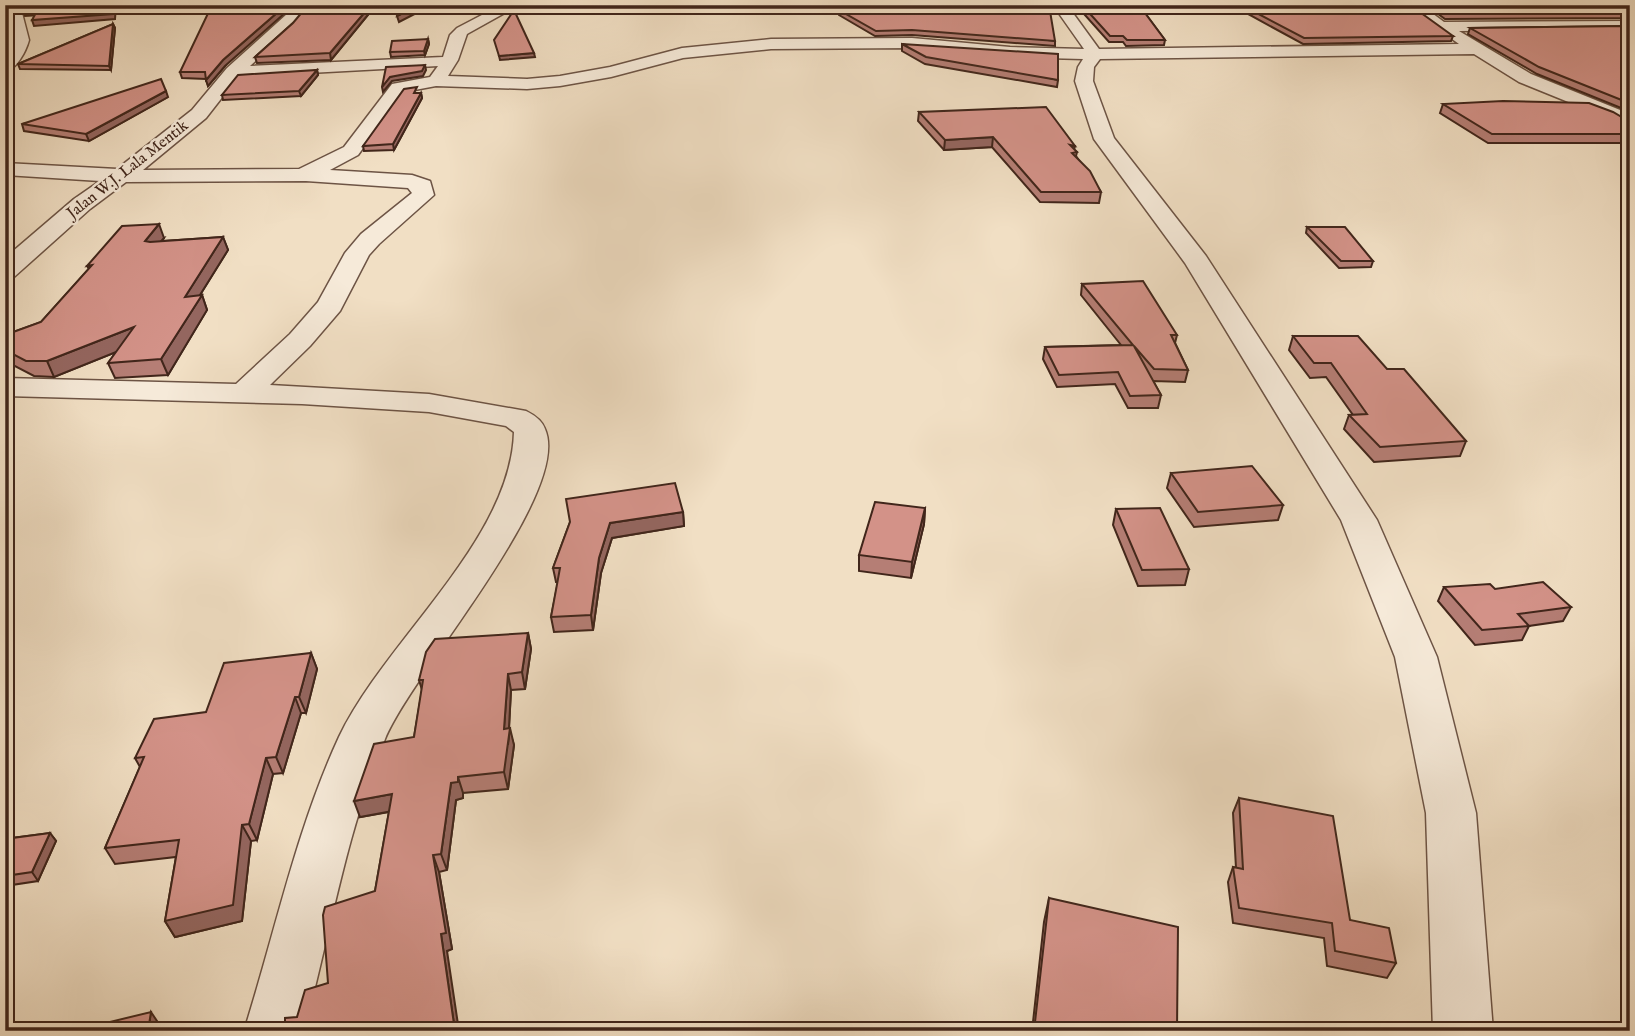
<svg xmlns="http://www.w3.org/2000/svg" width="1635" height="1036" font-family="'IM FELL English',serif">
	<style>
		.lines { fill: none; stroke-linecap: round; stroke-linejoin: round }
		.minor-casing { stroke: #6d5445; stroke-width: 3 }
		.minor { fill: #f6ead9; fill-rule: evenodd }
		.wall { fill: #b57e75; stroke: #41261b; stroke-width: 2 }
		.shaded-wall { fill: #94665f; stroke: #41261b; stroke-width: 2 }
		.building { fill: #d39288; stroke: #41261b; stroke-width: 2 }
		.labels { text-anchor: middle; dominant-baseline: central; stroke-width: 5; stroke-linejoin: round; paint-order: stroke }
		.far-street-label { font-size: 16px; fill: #41261b; stroke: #f6ead9 }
	</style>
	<rect width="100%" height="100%" fill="#f1dfc4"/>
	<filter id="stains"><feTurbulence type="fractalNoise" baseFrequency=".00286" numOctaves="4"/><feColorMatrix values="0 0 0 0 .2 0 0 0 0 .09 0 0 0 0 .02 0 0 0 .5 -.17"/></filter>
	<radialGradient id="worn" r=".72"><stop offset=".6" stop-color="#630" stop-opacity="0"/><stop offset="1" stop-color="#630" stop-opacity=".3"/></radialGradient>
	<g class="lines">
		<g class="minor-casing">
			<g id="minor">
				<path d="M9,5H23L21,9L29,40C26,51 17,69 5,72C5,41 20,45 7,9Z"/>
				<path d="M297,5H312L293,27L250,66L443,57L450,35L457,28L501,5H519L467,34L458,60L448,76L527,79L560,76L610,67L682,48L771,39L912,38L1010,47L1084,49L1053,5H1067L1099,49L1459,44L1405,5H1421L1444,22L1630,21V29L1459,31L1531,74L1630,114V127L1519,82L1474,54L1100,59L1094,67L1093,81L1114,138L1206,256L1377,520L1437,657L1476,813L1493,1031H1433L1426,813L1395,657L1341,520L1185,263L1094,139L1075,81L1078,67L1083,59L1010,57L912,48L771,49L683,58L611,77L560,86L527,89L436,86L404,92L358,155L330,170L412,175L430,181L434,195L379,244L369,255L340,311L310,346L270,385L429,394L526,411C534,415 542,420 545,429C573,493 411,674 385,739C346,833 330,934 304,1031H244C275,933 296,830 339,737C385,640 511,541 514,432L506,426L429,412L302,404L5,396V378L236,384L290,334L318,302L345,253L361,234L412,193L408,188L306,181L126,182L90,209L14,277L5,280V258L74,199L100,181L5,175V163L117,169L192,110L227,68ZM438,66L430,77L392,84L344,147L299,169L143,170L206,118L238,77Z"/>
			</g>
		</g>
		<use href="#minor" class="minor"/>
	</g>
	<g class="wall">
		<polygon points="376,5 331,60 257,63 255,57 293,23"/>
		<polygon points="1076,5 1139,5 1165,40 1164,45 1126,46 1123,42 1109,42"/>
		<polygon points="1426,5 1568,5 1630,10 1630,18 1445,19"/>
		<polygon points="1249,9 1453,36 1451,41 1303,44 1248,14"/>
		<polygon points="839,10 1055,41 1055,46 912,35 875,36 839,15"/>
		<polygon points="113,24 115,28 111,70 20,69 18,64"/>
		<polygon points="1630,26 1630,109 1626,110 1537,74 1468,34 1470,28"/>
		<polygon points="428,39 429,44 425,55 391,57 390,52"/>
		<polygon points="902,44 1058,80 1057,87 925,64 902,51"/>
		<polygon points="225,66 208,86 206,79 182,78 180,72"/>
		<polygon points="317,70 318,75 301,96 223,100 222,95"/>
		<polygon points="417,93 421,93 422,98 394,150 364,151 363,146"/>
		<polygon points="168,97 89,141 24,131 22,124"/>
		<polygon points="1443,104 1630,122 1630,143 1488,143 1440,113"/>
		<polygon points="919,112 1075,146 1074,150 1077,152 1076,156 1101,192 1099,203 1040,202 992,147 944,150 918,121"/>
		<polygon points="1307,227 1373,261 1371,267 1339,268 1306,233"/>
		<polygon points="223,237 228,250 200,295 202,295 207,310 168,375 115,378 108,363 116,352 54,377 34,376 5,361 5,335 41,322 89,269 87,266 164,238 162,241"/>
		<polygon points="1082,284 1177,335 1175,343 1188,370 1185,382 1153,381 1161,395 1158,408 1128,408 1115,384 1057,387 1043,359 1045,347 1121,345 1081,295"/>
		<polygon points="1293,336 1387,369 1466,441 1460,456 1374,462 1344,429 1349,415 1353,415 1326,377 1310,378 1289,350"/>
		<polygon points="1171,473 1283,505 1278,520 1194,527 1167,488"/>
		<polygon points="925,508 924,524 911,578 859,571 859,555"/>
		<polygon points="1116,509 1189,569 1185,585 1138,586 1113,525"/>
		<polygon points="683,512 684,526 612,538 601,573 593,630 554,632 551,617 558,582 556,582 553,568 570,522"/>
		<polygon points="1444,587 1495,589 1571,607 1563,621 1529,626 1522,640 1475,645 1438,601"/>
		<polygon points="528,633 531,649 525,689 511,690 509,729 514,745 508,789 463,793 463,798 456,800 447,870 439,872 452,949 297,1017 328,983 375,891 389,812 360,817 414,737 422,690 419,680"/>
		<polygon points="311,653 317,669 306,713 301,713 283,773 273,774 257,840 251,841 242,921 175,937 165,921 176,857 115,864 105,848 140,767 135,758 206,712"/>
		<polygon points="1239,798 1350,920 1396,963 1387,978 1327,966 1324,938 1233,923 1228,882 1233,867 1236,868 1233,813"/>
		<polygon points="50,833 56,841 38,881 5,886 5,839"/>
		<polygon points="1049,898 1177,1031 1032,1031 1044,922"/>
	</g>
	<g class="shaded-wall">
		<polygon points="116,5 115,19 34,26 32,20"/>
		<polygon points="286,5 294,5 225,66 208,86 206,80 223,60"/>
		<polygon points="371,5 376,5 331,60 330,53"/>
		<polygon points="420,5 432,5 399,22 397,16"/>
		<polygon points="38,9 40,15 25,16 23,10"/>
		<polygon points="113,24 115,28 111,70 109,66"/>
		<polygon points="428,39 429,44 425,55 424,51"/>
		<polygon points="534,53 535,57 500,60 499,56"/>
		<polygon points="425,65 426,70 423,76 392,81 383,92 382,87 390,77"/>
		<polygon points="317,70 318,75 301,96 299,91"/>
		<polygon points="166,91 168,97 89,141 86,134"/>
		<polygon points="421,93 422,98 394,150 393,144"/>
		<polygon points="993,137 992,147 944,150 945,140"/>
		<polygon points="159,224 164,238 150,254 145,241"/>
		<polygon points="223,237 228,250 190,311 185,297"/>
		<polygon points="202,295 207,310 168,375 161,359"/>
		<polygon points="134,327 141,342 54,377 47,361"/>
		<polygon points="925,508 924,524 911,578 912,562"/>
		<polygon points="683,512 684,526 612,538 601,573 593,630 591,615 599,558 610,523"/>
		<polygon points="528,633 531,649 525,689 522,672"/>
		<polygon points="311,653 317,669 306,713 299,697"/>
		<polygon points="508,674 511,690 508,745 510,728 514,745 508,789 504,772 504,729"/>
		<polygon points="295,697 301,713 283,773 276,757"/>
		<polygon points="266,758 273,774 257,840 249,824"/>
		<polygon points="458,777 463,793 463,798 456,800 447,870 441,854 451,783"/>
		<polygon points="392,794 398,810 360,817 354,801"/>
		<polygon points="242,825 251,841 242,921 175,937 165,921"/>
		<polygon points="50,833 56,841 38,881 32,872"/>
		<polygon points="433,855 439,872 452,949 447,951 459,1031 455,1031 441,934"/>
		<polygon points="151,1012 161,1027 161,1031 148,1031"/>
	</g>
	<g class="building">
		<polygon points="23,5 114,5 113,14 32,20 38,9 23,10"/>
		<polygon points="212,5 286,5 223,60 206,80 205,72 180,72"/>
		<polygon points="308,5 371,5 330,53 255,57 293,23"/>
		<polygon points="400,5 420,5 397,16"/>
		<polygon points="902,5 1049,5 1055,41 912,30 876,31 839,10 902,6"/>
		<polygon points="1082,5 1139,5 1165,40 1127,40 1123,36 1110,36"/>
		<polygon points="1258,5 1410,5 1453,36 1304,38 1249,9"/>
		<polygon points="1435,5 1623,6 1630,10 1630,13 1447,14"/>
		<polygon points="514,10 534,53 499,56 494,40"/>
		<polygon points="113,24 109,66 18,64"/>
		<polygon points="1630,26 1629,103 1539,67 1470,28"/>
		<polygon points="428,39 424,51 390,52 392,41"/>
		<polygon points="902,44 1058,54 1058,80 926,57"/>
		<polygon points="425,65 422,71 390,77 382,87 386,67"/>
		<polygon points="317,70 299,91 222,95 238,75"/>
		<polygon points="161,79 166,91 86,134 22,124"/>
		<polygon points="417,87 414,93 421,93 393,144 363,146 404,89"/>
		<polygon points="1503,101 1589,103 1613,112 1630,122 1630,134 1492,134 1443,104"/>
		<polygon points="1046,107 1075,146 1070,145 1077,152 1072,153 1090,171 1101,192 1041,192 993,137 945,140 919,112"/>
		<polygon points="159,224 145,241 150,242 223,237 185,297 202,295 161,359 108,363 134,327 47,361 26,361 5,350 5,335 41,322 92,265 87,266 122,226"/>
		<polygon points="1307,227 1345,227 1373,261 1341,261"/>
		<polygon points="1143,281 1177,335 1171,335 1188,370 1154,369 1134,346 1161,395 1130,396 1118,372 1059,375 1045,347 1133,345 1082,284"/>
		<polygon points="1293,336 1358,336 1387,369 1404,369 1466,441 1380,447 1349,415 1367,414 1331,363 1314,363"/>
		<polygon points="1252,466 1283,505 1198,512 1171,473"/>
		<polygon points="675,483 683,512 610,523 599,558 591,615 551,617 560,568 553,568 570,522 566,499"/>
		<polygon points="875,502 925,508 912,562 859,555"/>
		<polygon points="1160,508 1189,569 1142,570 1116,509"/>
		<polygon points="1543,582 1571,607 1518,614 1529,626 1482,630 1444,587 1490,584 1495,589"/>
		<polygon points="528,633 522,672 508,674 504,729 510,728 504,772 458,777 458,782 451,783 441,854 433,855 446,933 441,934 455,1031 285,1031 285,1018 297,1017 305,990 328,983 323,915 325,907 375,891 392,794 354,801 374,744 414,737 423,680 419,680 426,652 435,639"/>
		<polygon points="311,653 299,697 295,697 276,757 266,758 249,824 242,825 233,905 165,921 179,840 105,848 144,757 135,758 154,719 206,712 224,663"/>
		<polygon points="1239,798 1333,816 1350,920 1389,928 1396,963 1335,951 1332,923 1239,908 1233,867 1243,869"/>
		<polygon points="50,833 32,872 5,876 5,839"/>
		<polygon points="1049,898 1178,927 1177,1031 1034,1031"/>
		<polygon points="151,1012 148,1031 84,1031 85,1028"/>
	</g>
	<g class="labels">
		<g class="far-street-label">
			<text transform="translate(128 170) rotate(-38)">Jalan W.J. Lala Mentik</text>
		</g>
	</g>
	<rect width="1635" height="1036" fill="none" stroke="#f1dfc4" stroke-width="28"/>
	<rect x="7" y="7" width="1621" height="1022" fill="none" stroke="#41261b" stroke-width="3.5"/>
	<rect x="14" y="14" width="1607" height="1008" fill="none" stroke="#41261b" stroke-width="2"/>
	<rect width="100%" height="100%" filter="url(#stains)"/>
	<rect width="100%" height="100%" fill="url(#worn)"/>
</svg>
